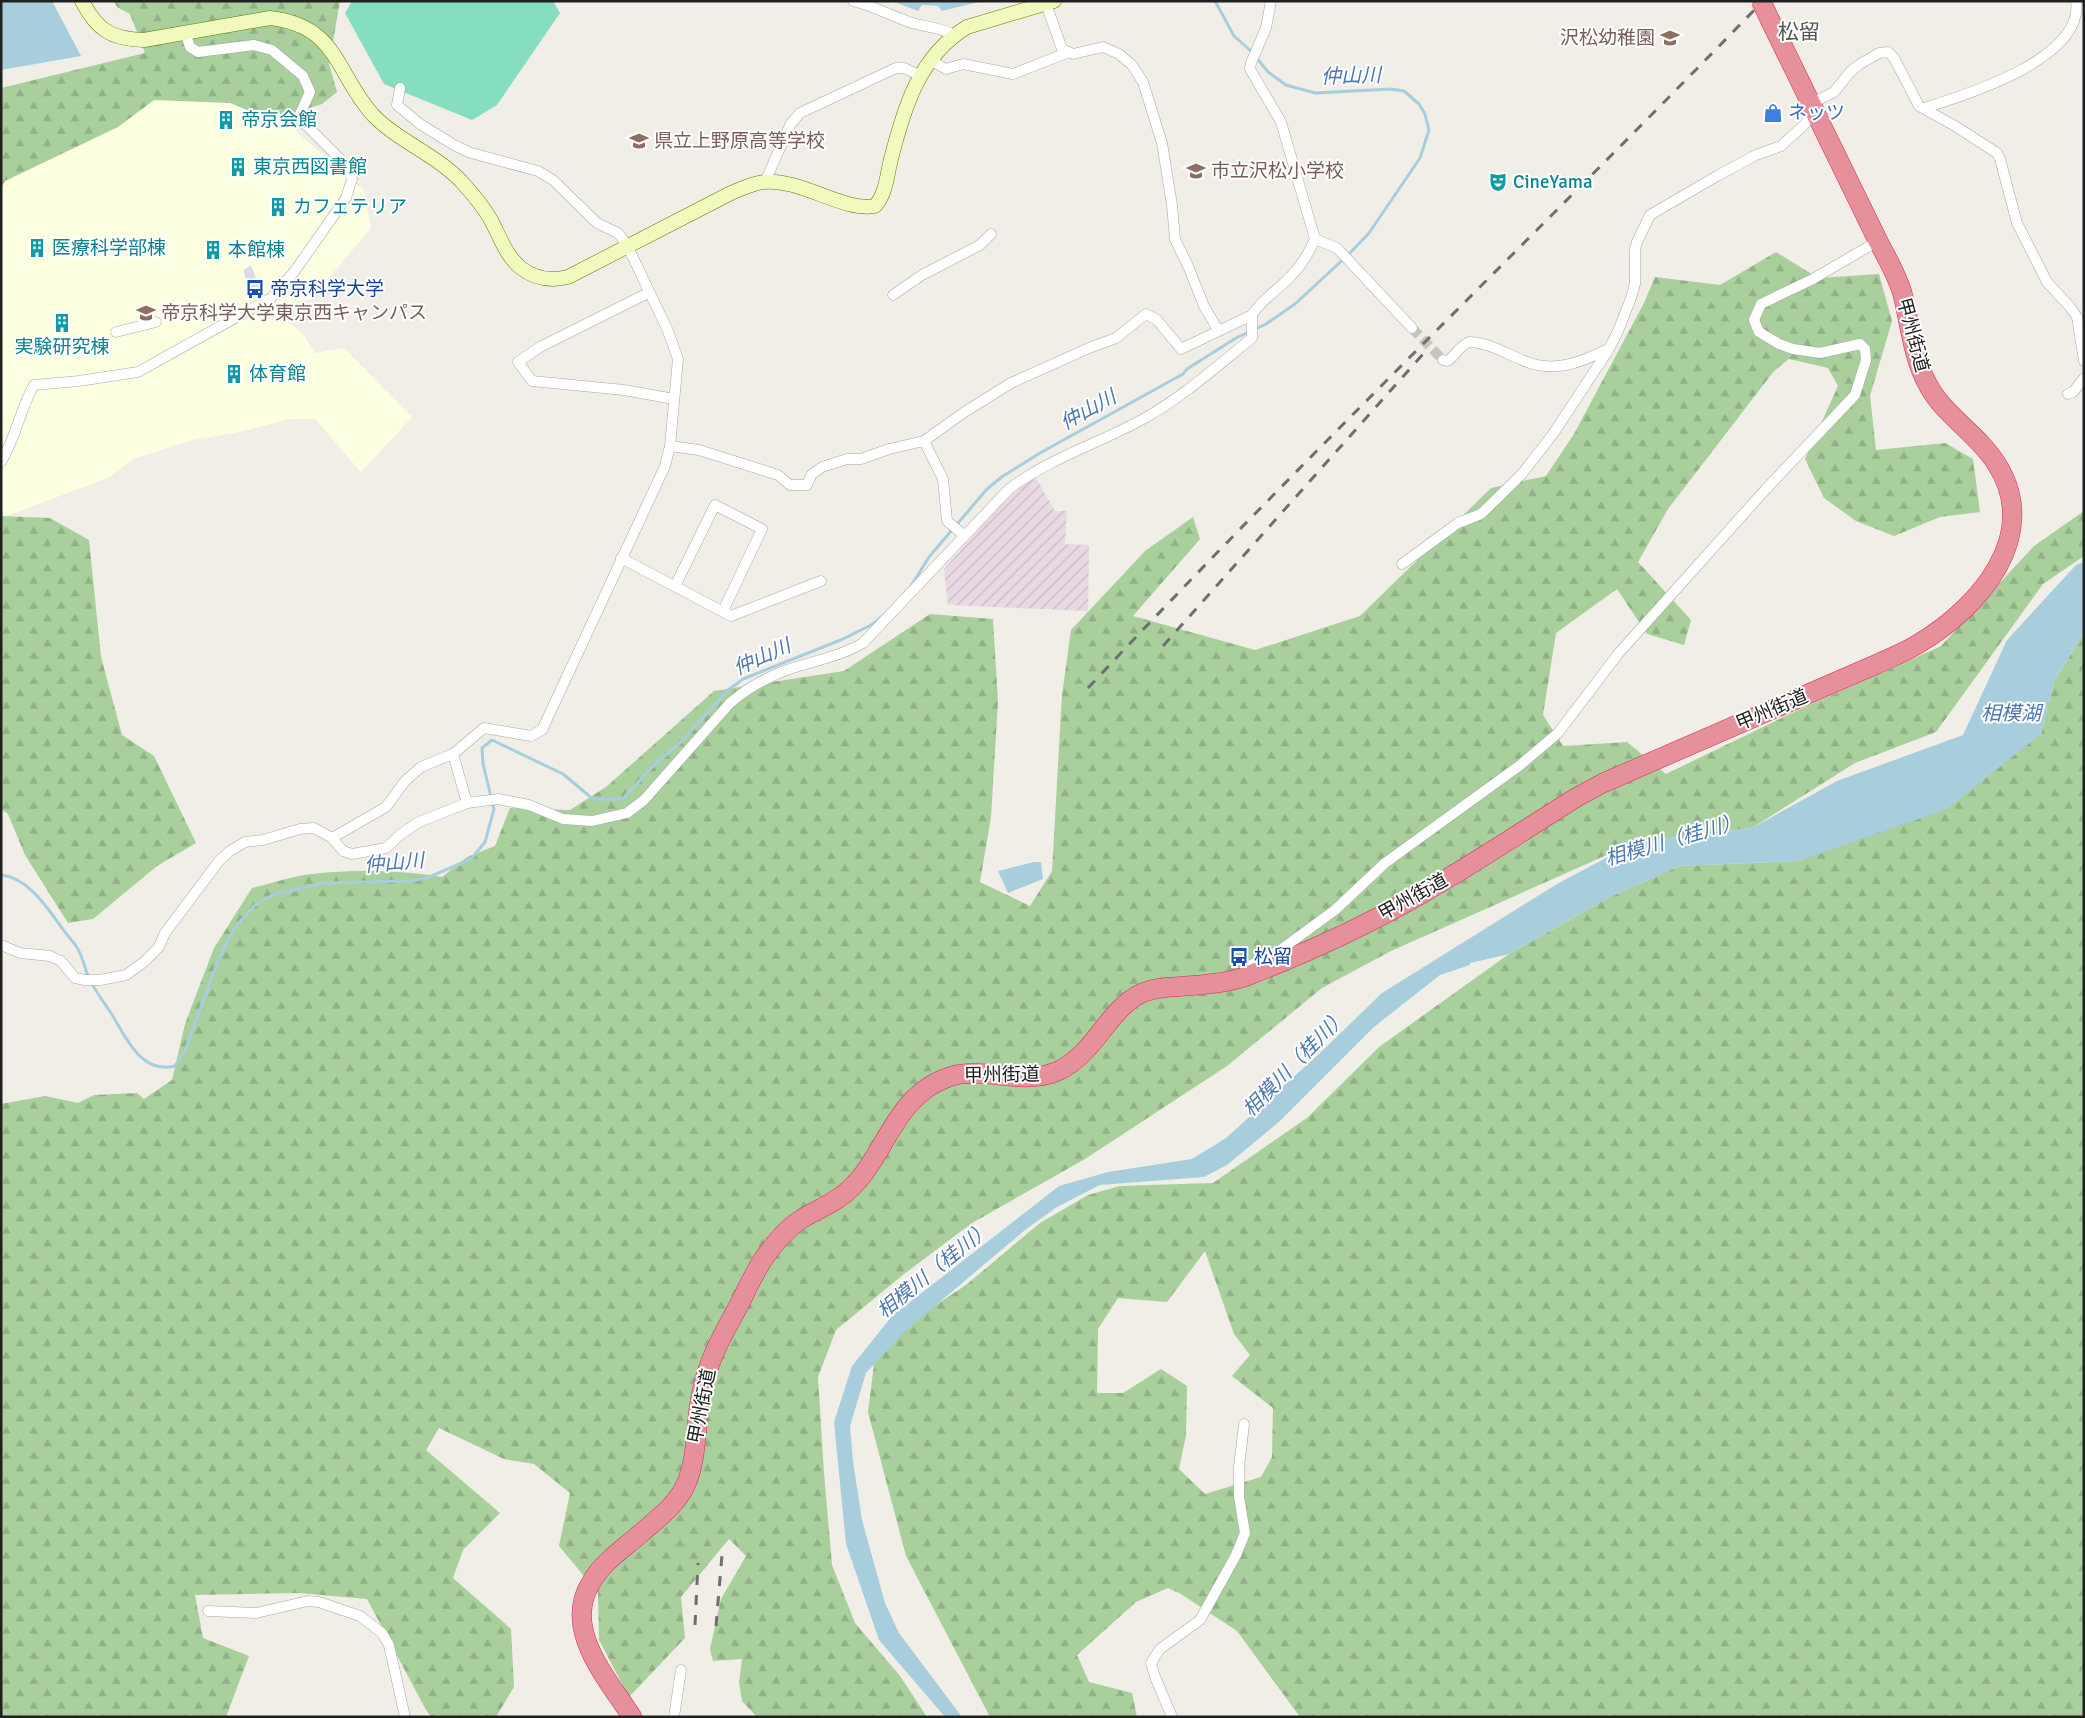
<svg xmlns="http://www.w3.org/2000/svg" width="2085" height="1718" font-family="Signika,'Noto Sans JP',sans-serif">
	<style>
		.industrial { fill: url(#industrial-furrows) }
		.education { fill: #fdffe1 }
		.forest { fill: url(#forest-firs); fill-rule: evenodd }
		.pitch { fill: #86dec1 }
		.plaza { fill: #dbdbe6 }
		.water { fill: #a8cedd }
		.lines { fill: none; stroke-linecap: round; stroke-linejoin: round }
		.stream { stroke: #a8cedd; stroke-width: 3 }
		.street-tunnel { stroke: #c6c5bf; stroke-width: 10; stroke-dasharray: 10 5; stroke-linecap: butt }
		.street-casing { stroke: #a7a7a7; stroke-width: 11 }
		.secondary-casing { stroke: #657707; stroke-width: 15 }
		.highway-casing { stroke: #d9295c; stroke-width: 20 }
		.street { stroke: #fff; stroke-width: 10 }
		.secondary { stroke: #f2f9bc; stroke-width: 14 }
		.highway { stroke: #e6909b; stroke-width: 19 }
		.rail { stroke: #6e6e6e; stroke-width: 3; stroke-dasharray: 10 10; stroke-linecap: butt }
		.highway-bridge-casing { stroke: #d9295c; stroke-width: 20; stroke-linecap: butt }
		.highway-bridge { stroke: #e6909b; stroke-width: 19 }
		.labels { text-anchor: middle; dominant-baseline: central; stroke-width: 4; stroke-linejoin: round; paint-order: stroke }
		.education-label { font-size: 19px; fill: #785e54; stroke: #fff; text-anchor: start }
		.shop-label { font-size: 19px; fill: #366cbe; stroke: #fff; text-anchor: start }
		.culture-label { font-size: 19px; fill: #0d838f; stroke: #fff; text-anchor: start }
		.transit-label { font-size: 19px; fill: #164399; stroke: #fff; text-anchor: start }
		.street-label { font-size: 19px; fill: #202020; stroke: #fff }
		.water-label { font-size: 20px; font-style: italic; fill: #4d78af; stroke: #fff }
		.quarter-label { font-size: 21px; fill: #535353; stroke: #fff }
	</style>
	<defs>
		<pattern id="industrial-furrows" width="10" height="10" patternUnits="userSpaceOnUse" patternTransform="scale(1.25)"><rect width="10" height="10" fill="#e9d9e5"/><path d="M-1 1l2-2M0 10L10 0M9 11l2-2" fill="none" stroke="#c8bac4"/></pattern>
		<pattern id="forest-firs" width="22" height="20" patternUnits="userSpaceOnUse" patternTransform="scale(1.25)"><rect width="22" height="20" fill="#a8cf9c"/><path d="M5 1l3.5 6h-7zM16 11l3.5 6h-7z" fill="#90b186"/></pattern>
	</defs>
	<rect width="100%" height="100%" fill="#f0eee7"/>
	<polygon class="industrial" points="1036,478 1055,511 1067,511 1065,544 1089,545 1088,611 948,605 944,569 997,509 1023,485"/>
	<polygon class="education" points="256,96 364,191 371,228 311,299 292,303 288,322 302,333 315,353 344,348 412,417 361,472 315,419 289,419 244,431 193,440 133,459 110,477 1,518 1,116 141,101"/>
	<g class="forest">
		<polygon points="114,1 340,1 329,64 337,92 322,104 271,120 230,103 154,100 118,127 5,181 1,188 1,88 145,53 130,14 117,7"/>
		<path d="M1776,252L1818,278L1879,274L1892,321L1870,396L1876,450L1945,443L1973,459L1980,512L1940,517L1894,536L1856,521L1824,498L1805,459L1838,386L1828,368L1789,359L1774,371L1668,509L1638,562L1691,620L1684,645L1647,634L1617,589L1556,633L1543,715L1563,746L1627,742L1666,774L1794,712L1941,646L2034,546L2084,511V556L2043,584L1936,732L1855,763L1752,828L1636,842L1391,951L1322,988L1227,1066L1085,1159L972,1223L904,1274L836,1330L818,1377L824,1473L832,1565L855,1623L900,1676L927,1717H757L742,1701L739,1682L742,1659L713,1661L710,1649L721,1599L746,1556L729,1539L681,1597L685,1638L629,1697L599,1640L598,1593L559,1546L570,1493L534,1464L504,1459L439,1428L426,1450L500,1513L463,1550L453,1578L511,1629L514,1687L496,1717H431L426,1710L367,1599L299,1593L195,1595L203,1638L249,1656L226,1717H1V1104L45,1096L78,1103L94,1095L137,1093L144,1099L172,1080L185,1024L214,948L252,888C270,884 287,878 304,875C347,869 400,870 442,877L467,857L495,846L510,808L570,810L606,787L714,691L844,671L930,614L993,619L998,702L991,817L980,882L1030,906L1052,871L1062,695L1071,630L1145,551L1193,517L1200,539L1133,616L1255,650L1360,616L1491,488L1546,476L1574,434L1644,303L1655,277L1720,285Z"/>
		<polygon points="1,516 50,518 89,540 101,657 122,735 154,756 196,843 157,866 93,919 68,923 25,855 8,814 1,809"/>
		<path d="M2084,632V1717H1300L1237,1631L1181,1594L1168,1588L1136,1602L1077,1655L1089,1682L1132,1693L1137,1717H990L906,1556L868,1412L874,1364L901,1328L966,1285L1040,1223L1088,1195L1120,1186L1213,1183L1308,1117L1379,1047L1509,954L1608,898L1679,866L1799,861L2041,734L2054,682ZM1205,1251L1234,1334L1250,1355L1232,1376L1273,1408L1272,1457L1261,1477L1205,1494L1179,1469L1186,1435L1187,1386L1161,1369L1123,1393H1097L1098,1329L1118,1298L1167,1302Z"/>
	</g>
	<polygon class="pitch" points="352,1 553,1 560,13 497,105 472,120 384,84 345,13"/>
	<polygon class="plaza" points="251,265 263,297 259,298 253,293 245,277 244,270"/>
	<g class="water">
		<polygon points="1,1 52,1 81,56 1,70"/>
		<polygon points="892,1 983,1 942,11 938,6 922,5 918,11"/>
		<polygon points="2084,562 2084,632 2054,682 2041,734 1947,809 1799,861 1679,866 1608,898 1509,954 1470,963 1470,965 1440,975 1374,1027 1280,1121 1227,1165 1204,1177 1100,1185 1057,1207 1025,1230 904,1332 866,1373 850,1426 853,1461 862,1520 885,1603 899,1633 962,1717 945,1717 879,1640 846,1544 834,1422 852,1366 892,1316 1059,1186 1108,1172 1192,1159 1226,1138 1319,1054 1382,993 1557,884 1636,842 1752,828 1837,781 1963,735 2007,640 2076,565"/>
		<polygon points="1034,862 1041,862 1043,879 1008,893 998,871"/>
	</g>
	<g class="lines">
		<g class="stream">
			<polyline points="911,586 929,557 987,489 1003,476 1040,453 1183,374 1187,369 1236,338 1266,324 1295,304 1348,255 1369,233 1420,158 1429,130 1425,114 1419,104 1404,91 1391,89 1315,93 1286,85 1268,72 1252,52 1234,36 1215,1"/>
			<path d="M1,875C28,877 48,909 62,928C66,934 72,940 76,946C83,956 84,967 89,978C95,991 103,1001 111,1013C126,1037 141,1075 175,1066L185,1051L219,958L234,929L255,905L273,895L324,883L409,881L427,878L471,859L485,842L494,809L483,764L482,748L492,740L563,774L593,799H623L653,766L683,740L728,690L743,679L843,639L873,624L885,614"/>
		</g>
		<polyline class="street-tunnel" points="1412,328 1443,360"/>
		<g class="street-casing">
			<g id="street">
				<path d="M853,1C873,6 890,15 909,22C924,27 940,27 954,35"/>
				<polyline points="1045,1 1062,49 1073,54 1103,47 1119,54 1132,65 1143,82 1162,143 1172,205 1175,239 1188,266 1204,306 1218,330"/>
				<polyline points="930,60 946,69 963,64 1013,74 1069,52"/>
				<polyline points="1810,104 1834,92 1851,71 1860,64 1879,53 1888,52 1894,58 1919,106 1955,126 1997,153 2000,159 2017,223 2047,282 2070,307 2077,317 2084,361"/>
				<path d="M1924,108C1963,96 2085,59 2076,1"/>
				<polyline points="765,182 790,125 800,113 896,68 904,68 921,76"/>
				<polyline points="1315,239 1337,248 1412,328"/>
				<polyline points="648,293 540,347 518,362 532,381 624,390 674,399"/>
				<polyline points="893,295 922,275 980,245 991,234"/>
				<polyline points="116,332 156,322"/>
				<path d="M1443,360L1447,361C1456,356 1459,345 1470,342C1489,343 1505,353 1522,360C1552,374 1580,363 1608,349"/>
				<polyline points="2068,394 2073,392 2084,378"/>
				<polyline points="924,441 943,479 947,521 965,536"/>
				<path d="M670,446L699,450L778,475L790,485H807L812,474L822,467L847,459H861L889,449L924,441L963,413L1011,383L1089,348L1116,338L1146,314L1157,320L1181,349L1252,315C1262,299 1279,289 1291,276C1302,265 1309,253 1315,239L1281,122L1250,69L1251,63L1266,28L1271,1"/>
				<path d="M1,462C16,438 20,409 34,385L79,381L138,372L271,298L294,272L346,198L352,179L347,166L303,122L300,114L310,92L303,76L272,50L254,45L198,52L190,47L185,32"/>
				<polyline points="621,558 731,616 821,581"/>
				<polyline points="1402,564 1458,523 1481,514 1522,474 1553,434 1609,349 1618,331 1631,298 1635,284 1635,249 1637,242 1650,215 1717,176 1756,155 1781,146 1804,125 1814,112"/>
				<polyline points="675,586 715,505 762,529 723,611"/>
				<polyline points="453,754 467,803"/>
				<polyline points="332,838 386,807 405,781 421,767 453,754 484,728 531,736 542,730 665,466 670,446 678,359 668,331 627,245 618,233 597,223 553,180 538,171 471,153 454,145 420,124 397,105 400,88"/>
				<path d="M1,945L20,953L50,956L61,961L75,978L85,980H100L126,975L144,962L159,947L165,933L219,861L230,851L245,842L263,840L300,829L314,828L332,838L343,851L352,854L386,848L401,834L419,822L467,803L498,799L529,805L563,819L592,821L627,813L644,800L730,703C747,688 765,678 787,670C812,661 839,657 863,643L1009,489C1050,458 1100,443 1145,418C1184,396 1217,366 1252,338V315"/>
				<polyline points="1251,965 1279,951 1335,910 1385,863 1519,766 1558,733 1618,654 1766,489 1855,395 1866,360 1865,349 1860,344 1820,353 1793,349 1779,344 1759,332 1754,320 1761,304 1813,279 1878,241"/>
				<polyline points="208,1611 256,1613 308,1601 319,1602 360,1616 382,1633 389,1645 405,1717"/>
				<polyline points="674,1717 681,1670"/>
				<polyline points="1172,1717 1155,1677 1151,1663 1160,1649 1200,1620 1236,1555 1245,1533 1239,1497 1239,1467 1244,1424"/>
			</g>
		</g>
		<g class="secondary-casing">
			<path id="secondary" d="M82,1C97,30 111,39 144,40L270,18C339,26 335,73 373,115C398,141 435,154 461,181C472,193 483,206 491,220C500,237 506,256 521,268C535,279 551,281 568,277L731,193C741,189 753,183 764,182C799,178 844,212 875,206C886,194 887,175 891,159C904,108 919,56 967,27L1054,1"/>
		</g>
		<g class="highway-casing">
			<path id="highway" d="M632,1717C607,1678 561,1628 592,1581C603,1562 624,1548 640,1534C657,1519 677,1505 686,1484C698,1457 695,1424 701,1395C707,1362 723,1334 739,1305C747,1289 754,1273 764,1258C774,1244 785,1230 800,1220C817,1209 836,1203 851,1188C887,1153 895,1095 949,1077C985,1065 1023,1088 1060,1070C1096,1052 1108,1009 1142,993C1155,987 1171,987 1186,986C1209,984 1231,983 1252,974C1311,951 1369,924 1423,893C1475,863 1526,829 1577,797L1603,783L1877,664C1890,658 1905,652 1918,644C1979,608 2043,535 1996,463C1977,433 1943,415 1927,383C1912,355 1910,322 1902,292C1896,273 1887,258 1878,241L1771,22"/>
		</g>
		<use href="#street" class="street"/>
		<use href="#secondary" class="secondary"/>
		<use href="#highway" class="highway"/>
		<g class="rail">
			<polyline points="1163,646 1424,353"/>
			<path d="M1088,688C1307,454 1539,232 1763,1"/>
			<polyline points="695,1625 698,1563"/>
			<polyline points="716,1626 722,1555"/>
		</g>
		<g class="highway-bridge-casing">
			<polyline id="highway-bridge" points="1761,1 1771,22"/>
		</g>
		<use href="#highway-bridge" class="highway-bridge"/>
	</g>
	<defs>
		<g id="school-bare" transform="scale(1.5)"><path d="M0-5L7-2L0 1L-7-2ZM-4 1L0 2.5L4 1V4Q0 6-4 4Z" fill="#8d6e63" stroke="#fff" stroke-width="2.5" paint-order="stroke"/></g>
		<g id="shop-bare" transform="scale(1.5)"><path d="M-5-2.5h2.3a2.7 3.5 0 0 1 5.4 0H5L5.5 6h-11ZM-1.5-2.5h3a1.5 2.3 0 0 0-3 0Z" fill="#3f7fe0" stroke="#fff" stroke-width="2.5" paint-order="stroke"/></g>
		<g id="building-bare" transform="scale(1.5)"><path d="M-4-6H4V6H1V3H-1V6H-4ZM-2.5-4.3h1.7v1.8h-1.7ZM.8-4.3h1.7v1.8H.8ZM-2.5-1h1.7V.8h-1.7ZM.8-1h1.7V.8H.8Z" fill="#0f9aa8" stroke="#fff" stroke-width="2.5" paint-order="stroke"/></g>
		<g id="theatre-bare" transform="scale(1.5)"><path d="M-5-5.5Q0-4 5-5.5V0Q5 5 0 6Q-5 5-5 0ZM-3.3-2.5H-1v1.5H-3.3ZM1-2.5H3.3v1.5H1ZM-2.8 1Q0 5.5 2.8 1Z" fill="#0f9aa8" stroke="#fff" stroke-width="2.5" paint-order="stroke"/></g>
		<g id="bus-bare" transform="scale(1.5)"><path d="M-5-6H5V4H4V6H2V4H-2V6H-4V4H-5ZM-3.5-4V0h7V-4ZM-3.5 1.2v1.5H-2V1.2ZM2 1.2v1.5H3.5V1.2Z" fill="#1a4fb4" stroke="#fff" stroke-width="2.5" paint-order="stroke"/></g>
		<g id="university-bare" transform="scale(1.5)"><path d="M0-5L7-2L0 1L-7-2ZM-4 1L0 2.5L4 1V4Q0 6-4 4Z" fill="#8d6e63" stroke="#fff" stroke-width="2.5" paint-order="stroke"/></g>
	</defs>
	<g fill-rule="evenodd">
		<use href="#school-bare" x="1670" y="38"/>
		<use href="#shop-bare" x="1773" y="113"/>
		<use href="#building-bare" x="226" y="120"/>
		<use href="#school-bare" x="639" y="141"/>
		<use href="#building-bare" x="238" y="167"/>
		<use href="#school-bare" x="1196" y="171"/>
		<use href="#theatre-bare" x="1498" y="182"/>
		<use href="#building-bare" x="278" y="207"/>
		<use href="#building-bare" x="37" y="248"/>
		<use href="#building-bare" x="213" y="250"/>
		<use href="#bus-bare" x="255" y="289"/>
		<use href="#university-bare" x="146" y="313"/>
		<use href="#building-bare" x="62" y="323"/>
		<use href="#building-bare" x="234" y="374"/>
		<use href="#bus-bare" x="1239" y="957"/>
	</g>
	<g class="labels">
		<g class="education-label">
			<text x="1655" y="38" text-anchor="end">沢松幼稚園</text>
			<text x="654" y="141">県立上野原高等学校</text>
			<text x="1211" y="171">市立沢松小学校</text>
			<text x="161" y="313">帝京科学大学東京西キャンパス</text>
		</g>
		<g class="shop-label">
			<text x="1788" y="113">ネッツ</text>
		</g>
		<g class="culture-label">
			<text x="241" y="120">帝京会館</text>
			<text x="253" y="167">東京西図書館</text>
			<text x="1513" y="182">CineYama</text>
			<text x="293" y="207">カフェテリア</text>
			<text x="52" y="248">医療科学部棟</text>
			<text x="228" y="250">本館棟</text>
			<text x="62" y="347" text-anchor="middle">実験研究棟</text>
			<text x="249" y="374">体育館</text>
		</g>
		<g class="transit-label">
			<text x="270" y="289">帝京科学大学</text>
			<text x="1254" y="957">松留</text>
		</g>
		<g class="street-label">
			<text transform="translate(1913 335) rotate(75)">甲州街道</text>
			<text transform="translate(1772 710) rotate(-23)">甲州街道</text>
			<text transform="translate(1413 897) rotate(-29)">甲州街道</text>
			<text transform="translate(1002 1075) rotate(-1)">甲州街道</text>
			<text transform="translate(702 1406) rotate(-79)">甲州街道</text>
		</g>
		<g class="water-label">
			<text transform="translate(1351 76) rotate(-2)">仲山川</text>
			<text transform="translate(1088 410) rotate(-29)">仲山川</text>
			<text transform="translate(762 657) rotate(-24)">仲山川</text>
			<text x="2011" y="713">相模湖</text>
			<text transform="translate(1673 840) rotate(-16)">相模川（桂川）</text>
			<text transform="translate(394 863) rotate(-5)">仲山川</text>
			<text transform="translate(1295 1063) rotate(-46)">相模川（桂川）</text>
			<text transform="translate(934 1270) rotate(-39)">相模川（桂川）</text>
		</g>
		<g class="quarter-label">
			<text x="1799" y="32">松留</text>
		</g>
	</g>
	<rect width="2085" height="1718" fill="none" stroke="#202020" stroke-width="5"/>
</svg>
